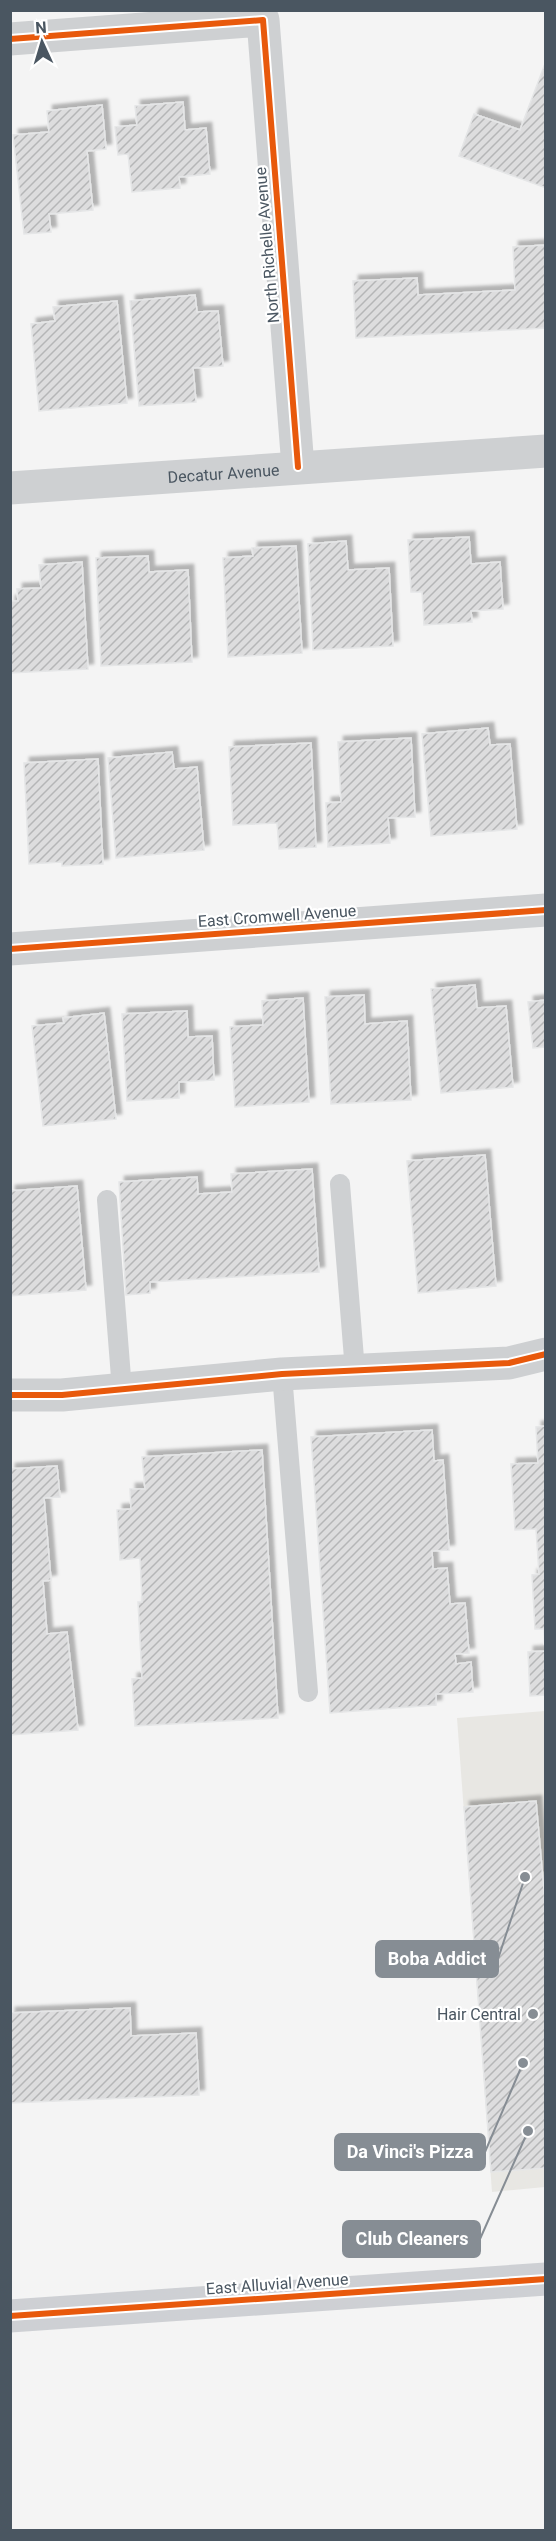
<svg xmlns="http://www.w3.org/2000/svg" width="556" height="2541" font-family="Roboto,sans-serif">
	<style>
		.commercial { fill: #e8e7e3 }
		.building { fill: url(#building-hatch); stroke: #e5e6e7; stroke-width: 1.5; filter: url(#shadow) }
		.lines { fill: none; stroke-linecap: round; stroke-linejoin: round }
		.lane { stroke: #ced0d2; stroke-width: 20 }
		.street { stroke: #ced0d2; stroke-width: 33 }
		.secondary { stroke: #ced0d4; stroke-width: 33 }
		.cycleway-casing { stroke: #fff; stroke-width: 10 }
		.cycleway { stroke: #e8590c; stroke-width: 6 }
		.poi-dot { fill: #868d94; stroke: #fff; stroke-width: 2 }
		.labels { text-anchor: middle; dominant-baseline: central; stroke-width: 4.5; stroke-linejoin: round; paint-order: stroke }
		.street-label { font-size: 16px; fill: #4a5661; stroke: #fff }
		.poi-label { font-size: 16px; fill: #4a5661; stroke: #fff; text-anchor: end }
		.leader { fill: none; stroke: #868d94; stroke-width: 2 }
		.callout-dot { fill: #868d94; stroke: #fff; stroke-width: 2 }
		.callout { fill: #868d94; stroke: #868d94; stroke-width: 2 }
		.callout-label { font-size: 18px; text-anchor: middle; font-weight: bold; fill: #fff }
	</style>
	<defs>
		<pattern id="building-hatch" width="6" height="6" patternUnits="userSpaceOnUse" patternTransform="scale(1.5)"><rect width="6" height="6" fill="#ddddde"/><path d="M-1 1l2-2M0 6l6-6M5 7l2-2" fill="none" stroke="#b5b6b7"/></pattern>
		<filter id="shadow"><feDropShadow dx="5.5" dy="-5.5" stdDeviation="1.5" flood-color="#0004"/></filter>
	</defs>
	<rect width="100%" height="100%" fill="#f4f4f4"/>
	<polygon class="commercial" points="545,1711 545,2187 492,2192 457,1718"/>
	<g class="building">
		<polygon points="546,61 546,188 459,156 474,114 520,130"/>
		<polygon points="183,102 185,130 206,128 210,174 179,177 180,188 132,192 128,154 118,155 115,127 137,125 135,106"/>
		<polygon points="102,105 106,149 87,151 93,210 49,214 51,232 24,234 13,135 49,132 47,111"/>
		<polygon points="546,245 546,328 356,338 353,281 417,278 418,295 515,290 513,247"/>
		<polygon points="195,295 197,312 218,311 223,366 193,368 196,402 139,406 130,301"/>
		<polygon points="117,301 127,403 39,411 31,324 55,321 53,307"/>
		<polygon points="469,537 471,564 500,562 503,609 471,611 472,622 424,625 422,592 411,592 408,540"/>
		<polygon points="346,541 348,570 389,568 393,646 313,650 308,544"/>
		<polygon points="296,546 302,653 228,657 223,558 253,556 252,548"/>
		<polygon points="148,556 149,572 188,570 192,662 101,666 96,558"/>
		<polygon points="82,562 88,669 10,673 10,601 18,601 17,589 41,588 39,565"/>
		<polygon points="488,728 490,745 510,744 517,829 431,836 422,734"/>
		<polygon points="411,738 415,817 388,818 390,843 328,847 326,803 341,802 338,742"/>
		<polygon points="311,743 316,847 279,849 277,823 233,825 229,747"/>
		<polygon points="172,752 174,769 197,767 204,850 116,858 108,758"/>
		<polygon points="98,759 103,864 62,866 62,862 29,864 24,763"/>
		<polygon points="475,985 477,1008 506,1006 513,1087 441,1093 431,989"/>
		<polygon points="364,995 365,1024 407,1021 411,1100 331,1104 325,997"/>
		<polygon points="303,998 309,1102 235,1107 230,1027 263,1025 262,1001"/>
		<polygon points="546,1000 546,1047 533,1048 528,1002"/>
		<polygon points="187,1011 188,1037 212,1036 214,1080 179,1082 179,1098 127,1101 122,1014"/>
		<polygon points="104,1013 116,1119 43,1126 32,1026 64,1023 63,1018"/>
		<polygon points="485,1155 496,1286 418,1293 407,1161"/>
		<polygon points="312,1169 319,1272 150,1282 150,1293 126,1295 119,1182 197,1177 198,1194 232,1192 231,1174"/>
		<polygon points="77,1186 86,1290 10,1296 10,1191"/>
		<polygon points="546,1426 546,1695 530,1696 528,1652 545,1651 544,1629 535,1629 532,1575 539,1574 536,1529 515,1530 511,1464 538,1463 536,1427"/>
		<polygon points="432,1430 434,1461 443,1460 449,1550 432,1551 433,1569 447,1568 450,1604 465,1603 469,1653 455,1654 456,1664 471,1662 473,1692 436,1694 436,1705 330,1713 311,1437"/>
		<polygon points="262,1450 278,1718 135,1726 132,1679 142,1678 138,1602 142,1602 140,1558 120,1560 117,1510 131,1509 130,1489 145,1489 142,1457"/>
		<polygon points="57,1466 60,1497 44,1498 51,1580 43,1581 47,1634 67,1632 78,1730 10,1735 10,1469"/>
		<polygon points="536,1801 546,1913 546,2168 491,2172 464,1807"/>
		<polygon points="130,2008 131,2036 196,2033 199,2095 10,2103 10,2013"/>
	</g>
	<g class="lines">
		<g class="lane">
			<polyline points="340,1184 355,1371"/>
			<polyline points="107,1200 122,1390"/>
			<polyline points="282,1374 308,1692"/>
		</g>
		<g class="street">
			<polyline points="10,39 263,20 298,467"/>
			<path id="s1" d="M10,488L546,451"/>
			<polyline points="10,949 546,910"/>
			<polyline points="10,1395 62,1395 282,1374 509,1363 546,1354"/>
		</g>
		<polyline class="secondary" points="10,2316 546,2279"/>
		<g class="cycleway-casing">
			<g id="cycleway">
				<polyline points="10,39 263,20 298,467"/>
				<polyline points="10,949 546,910"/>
				<polyline points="10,1395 62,1395 282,1374 509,1363 546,1354"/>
				<polyline points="10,2316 546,2279"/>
			</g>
		</g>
		<use href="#cycleway" class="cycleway"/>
	</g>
	<circle class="poi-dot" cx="533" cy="2014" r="6"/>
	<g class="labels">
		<g class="street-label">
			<text transform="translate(267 245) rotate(-95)">North Richelle Avenue</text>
			<text stroke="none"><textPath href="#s1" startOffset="214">Decatur Avenue</textPath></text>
			<text transform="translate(277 916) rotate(-4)">East Cromwell Avenue</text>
			<text transform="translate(277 2284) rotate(-4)">East Alluvial Avenue</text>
		</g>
		<g class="poi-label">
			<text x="521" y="2014">Hair Central</text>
		</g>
	</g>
	<path class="leader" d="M525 1877L498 1959M523 2063L485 2152M528 2131L480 2239"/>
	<g class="callout-dot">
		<circle cx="525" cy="1877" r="6"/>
		<circle cx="523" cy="2063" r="6"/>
		<circle cx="528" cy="2131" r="6"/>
	</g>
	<g class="callout">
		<rect x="376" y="1941" width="122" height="36" rx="6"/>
		<rect x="335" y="2134" width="150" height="36" rx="6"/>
		<rect x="343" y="2221" width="137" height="36" rx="6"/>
	</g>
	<g class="callout-label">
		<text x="437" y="1965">Boba Addict</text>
		<text x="410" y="2158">Da Vinci's Pizza</text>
		<text x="412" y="2245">Club Cleaners</text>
	</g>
	<rect width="556" height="2541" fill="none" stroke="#4a5661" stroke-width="24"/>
	<g transform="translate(42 42) rotate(356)" stroke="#ffffff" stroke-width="4.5" paint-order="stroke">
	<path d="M0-4.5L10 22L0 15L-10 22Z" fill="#4a5661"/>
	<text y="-9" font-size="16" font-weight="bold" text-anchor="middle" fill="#4a5661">N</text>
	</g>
</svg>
